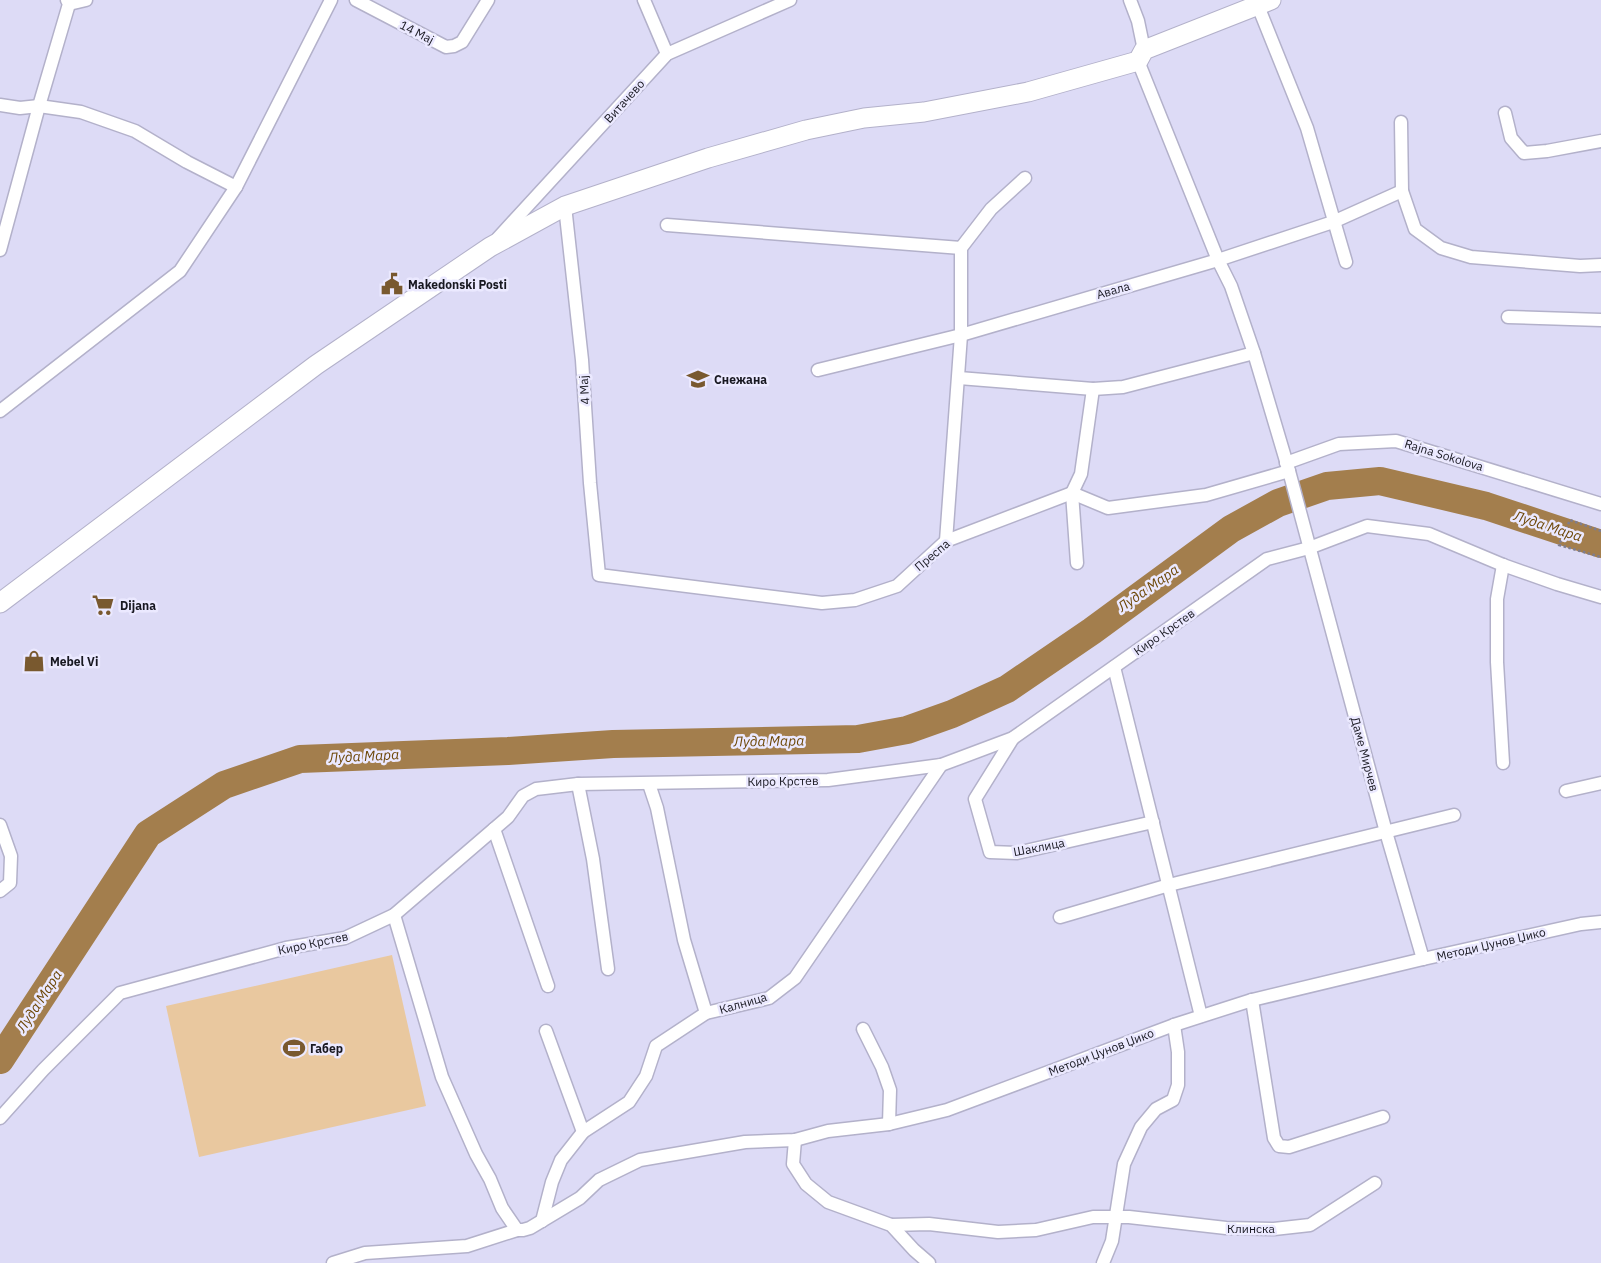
<svg xmlns="http://www.w3.org/2000/svg" width="1601" height="1263" font-family="'IBM Plex Sans',sans-serif">
	<style>
		.pitch { fill: #e9c89f }
		.lines { fill: none; stroke-linecap: round; stroke-linejoin: round }
		.river { stroke: #a37e4d; stroke-width: 28 }
		.minor-casing { stroke: #b3b1ca; stroke-width: 15 }
		.secondary-casing { stroke: #b3b1ca; stroke-width: 21 }
		.path { stroke: #7e7d8f; stroke-width: 2.5; stroke-dasharray: 2.5 2.5; stroke-linecap: butt }
		.minor { stroke: #fff; stroke-width: 12 }
		.secondary { stroke: #fff; stroke-width: 19 }
		.labels { text-anchor: middle; dominant-baseline: central; stroke-width: 5; stroke-linejoin: round; paint-order: stroke }
		.street-label { font-size: 12px; fill: #181821; stroke: #ebe9ff }
		.poi-label { font-size: 12px; font-weight: bold; fill: #181821; stroke: #ebe9ff; text-anchor: start }
		.water-label { font-size: 14px; font-style: italic; fill: #6d4707; stroke: #ebe9ff }
	</style>
	<rect width="100%" height="100%" fill="#dddbf6"/>
	<polygon class="pitch" points="392,955 426,1106 199,1157 166,1006"/>
	<g class="lines">
		<polyline class="river" points="0,1060 148,834 224,785 300,759 508,751 613,744 858,739 907,730 952,714 1007,689 1092,631 1231,529 1278,503 1327,486 1380,481 1486,506 1601,544"/>
		<g class="minor-casing">
			<g id="minor">
				<polyline points="356,0 446,47 454,46 462,42 488,0"/>
				<polyline points="644,0 667,54"/>
				<polyline points="1130,0 1138,21 1144,50"/>
				<polyline points="69,4 86,0"/>
				<polyline points="1258,6 1307,128 1346,262"/>
				<polyline points="1138,61 1218,260 1231,286 1254,353 1289,471 1386,832 1423,959"/>
				<polyline points="0,105 20,108 39,106 81,112 135,131 187,162 236,187"/>
				<polyline points="1505,113 1511,138 1524,153 1547,151 1601,141"/>
				<polyline points="1401,122 1402,191 1415,229 1441,248 1471,257 1580,266 1601,265"/>
				<polyline points="565,206 582,360 590,483 599,575 822,603 855,600 897,586 946,541 1072,493 1108,508 1206,495 1289,471"/>
				<polyline points="667,225 961,248"/>
				<polyline points="498,238 667,54 790,0"/>
				<polyline points="0,250 39,106 69,4 67,0"/>
				<polyline points="1508,317 1601,320"/>
				<polyline points="818,370 961,335 1218,260 1333,222 1402,191"/>
				<polyline points="959,378 1093,389 1123,387 1254,353"/>
				<polyline points="0,411 180,271 236,187 331,0"/>
				<polyline points="1286,463 1339,444 1396,441 1601,504"/>
				<polyline points="946,541 961,335 961,248 991,209 1025,178"/>
				<polyline points="1077,563 1072,493 1081,474 1093,389"/>
				<polyline points="1114,667 1201,1016"/>
				<polyline points="1013,738 975,799 990,852 1017,853 1153,822"/>
				<polyline points="1503,763 1497,662 1497,599 1503,565"/>
				<polyline points="578,784 593,859 608,969"/>
				<polyline points="649,784 657,808 684,940 706,1013"/>
				<polyline points="1566,791 1601,783"/>
				<polyline points="0,825 11,856 10,883 0,891"/>
				<polyline points="494,829 548,986"/>
				<polyline points="394,915 442,1077 476,1154 490,1179 502,1208 517,1230 523,1230 530,1228 580,1198 599,1180 640,1160 745,1142 795,1140 828,1131 889,1124 947,1110 1174,1025 1252,1000 1423,959 1581,924 1601,922"/>
				<polyline points="1060,917 1169,885 1454,815"/>
				<polyline points="1252,1000 1274,1138 1279,1146 1289,1147 1383,1117"/>
				<polyline points="863,1029 882,1067 890,1090 889,1124"/>
				<polyline points="546,1031 583,1132"/>
				<polyline points="0,1118 43,1070 120,993 286,948 345,938 394,915 508,817 523,796 536,789 578,784 828,780 941,765 1013,738 1267,559 1309,548 1367,526 1429,534 1503,565 1557,584 1601,597"/>
				<polyline points="795,1140 793,1164 806,1184 828,1202 891,1225 914,1250 929,1263"/>
				<polyline points="542,1221 552,1182 561,1160 583,1132 629,1102 646,1076 656,1046 706,1013 769,998 795,978 941,765"/>
				<polyline points="891,1225 929,1224 998,1232 1036,1230 1093,1217 1129,1217 1226,1228 1274,1229 1310,1225 1375,1183"/>
				<polyline points="333,1263 365,1253 467,1246 517,1230"/>
				<polyline points="1103,1263 1112,1241 1124,1164 1141,1127 1156,1109 1173,1100 1178,1085 1178,1052 1174,1025"/>
			</g>
		</g>
		<g class="secondary-casing">
			<polyline id="secondary" points="0,603 316,365 490,247 565,206 708,158 806,130 864,118 924,112 1028,92 1138,61 1144,50 1271,0"/>
		</g>
		<polyline class="path" points="1601,531 1570,520 1559,545 1601,557"/>
		<use href="#minor" class="minor"/>
		<use href="#secondary" class="secondary"/>
	</g>
	<defs>
		<g id="civic-bare" transform="scale(1.725)"><path d="M-.6-6.5H3V-4.5H.6V-3L4-1V1h2V6H-6V1h2V-1L-.6-3ZM-1.2 2.5V6h2.4V2.5Z" fill="#79592f" stroke="#ebe9ff" stroke-width="2.5" paint-order="stroke"/></g>
		<g id="school-bare" transform="scale(1.725)"><path d="M0-5L7-2L0 1L-7-2ZM-4 1L0 2.5L4 1V4Q0 6-4 4Z" fill="#79592f" stroke="#ebe9ff" stroke-width="2.5" paint-order="stroke"/></g>
		<g id="supermarket-bare" transform="scale(1.725)"><path d="M-6-5.5h2.5l.6 2H6L4.5 2H-2.5L-4.4-4H-6ZM-1.5 3.2a1.3 1.3 0 1 0 .1 0ZM3 3.2a1.3 1.3 0 1 0 .1 0Z" fill="#79592f" stroke="#ebe9ff" stroke-width="2.5" paint-order="stroke"/></g>
		<g id="shop-bare" transform="scale(1.725)"><path d="M-5-2.5h2.3a2.7 3.5 0 0 1 5.4 0H5L5.5 6h-11ZM-1.5-2.5h3a1.5 2.3 0 0 0-3 0Z" fill="#79592f" stroke="#ebe9ff" stroke-width="2.5" paint-order="stroke"/></g>
		<g id="stadium-bare" transform="scale(1.725)"><path d="M0-5a6.5 5 0 1 0 0 10a6.5 5 0 1 0 0-10ZM-3.5-1.8h7v3.6h-7Z" fill="#79592f" stroke="#ebe9ff" stroke-width="2.5" paint-order="stroke"/></g>
	</defs>
	<g fill-rule="evenodd">
		<use href="#civic-bare" x="392" y="284"/>
		<use href="#school-bare" x="698" y="379"/>
		<use href="#supermarket-bare" x="103" y="605"/>
		<use href="#shop-bare" x="34" y="661"/>
		<use href="#stadium-bare" x="294" y="1048"/>
	</g>
	<g class="labels">
		<g class="street-label">
			<text transform="translate(417 32) rotate(27)">14 Мај</text>
			<text transform="translate(624 101) rotate(-48)">Витачево</text>
			<text transform="translate(1113 290) rotate(-16)">Авала</text>
			<text transform="translate(584 390) rotate(-94)">4 Мај</text>
			<text transform="translate(1444 455) rotate(17)">Rajna Sokolova</text>
			<text transform="translate(932 555) rotate(-40)">Преспа</text>
			<text transform="translate(1164 632) rotate(-35)">Киро Крстев</text>
			<text transform="translate(1365 754) rotate(75)">Даме Мирчев</text>
			<text transform="translate(783 781) rotate(-1)">Киро Крстев</text>
			<text transform="translate(1039 847) rotate(-11)">Шаклица</text>
			<text transform="translate(313 943) rotate(-12)">Киро Крстев</text>
			<text transform="translate(1491 944) rotate(-13)">Методи Џунов Џико</text>
			<text transform="translate(743 1003) rotate(-16)">Калница</text>
			<text transform="translate(1101 1052) rotate(-21)">Методи Џунов Џико</text>
			<text x="1251" y="1228">Клинска</text>
		</g>
		<g class="poi-label">
			<text x="408" y="284">Makedonski Posti</text>
			<text x="714" y="379">Снежана</text>
			<text x="120" y="605">Dijana</text>
			<text x="50" y="661">Mebel Vi</text>
			<text x="310" y="1048">Габер</text>
		</g>
		<g class="water-label">
			<text transform="translate(1548 526) rotate(18)">Луда Мара</text>
			<text transform="translate(1148 588) rotate(-35)">Луда Мара</text>
			<text transform="translate(769 741) rotate(-1)">Луда Мара</text>
			<text transform="translate(364 756) rotate(-3)">Луда Мара</text>
			<text transform="translate(39 1001) rotate(-57)">Луда Мара</text>
		</g>
	</g>
</svg>
